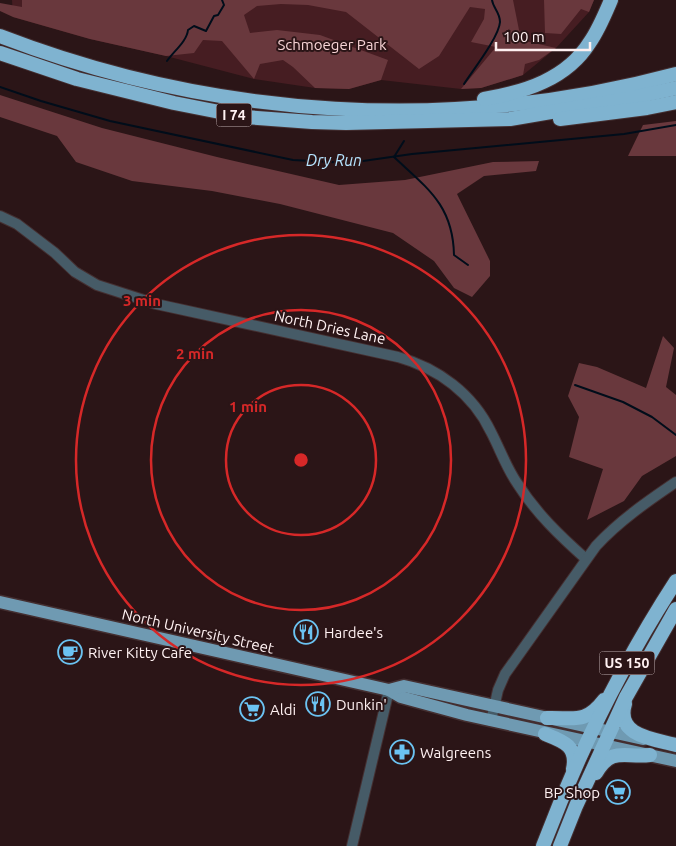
<svg xmlns="http://www.w3.org/2000/svg" width="676" height="846" font-family="Ubuntu,sans-serif">
	<style>
		.green { fill: #461d22 }
		.forest { fill: #69383d }
		.lines { fill: none; stroke-linecap: round; stroke-linejoin: round }
		.stream { stroke: #000d1a; stroke-width: 2 }
		.minor-casing { stroke: #442f31; stroke-width: 12 }
		.major-casing { stroke: #442f31; stroke-width: 15 }
		.highway-casing { stroke: #442f31; stroke-width: 16 }
		.minor { stroke: #465b67; stroke-width: 10 }
		.major { stroke: #6f9ab2; stroke-width: 12 }
		.highway { stroke: #7fb3d0; stroke-width: 14 }
		.ring { fill: none; stroke: #d62828; stroke-width: 2.5 }
		.labels { text-anchor: middle; dominant-baseline: central; stroke-width: 4; stroke-linejoin: round; paint-order: stroke }
		.shield { fill: #2b1517; stroke: #bfafb0; stroke-width: 1 }
		.shield-label { font-size: 14px; font-weight: bold; fill: #fff1f2 }
		.park-label { font-size: 15px; fill: #f7d4d6; stroke: #2b1517 }
		.street-label { font-size: 15px; fill: #fff1f2; stroke: #2b1517 }
		.poi-label { font-size: 15px; fill: #fff1f2; stroke: #2b1517; text-anchor: start }
		.water-label { font-size: 16px; font-style: italic; fill: #b6e4ff; stroke: #2b1517 }
		.centre { fill: #d62828; stroke: #2b1517; stroke-width: 2.5 }
		.ring-label { font-size: 15px; text-anchor: middle; font-weight: bold; fill: #d62828; stroke: #2b1517; stroke-width: 4; stroke-linejoin: round; paint-order: stroke }
	</style>
	<rect width="100%" height="100%" fill="#2b1517"/>
	<polygon class="green" points="12,0 594,0 589,12 556,48 523,75 481,88 461,89 381,80 349,89 315,88 254,79 166,56 90,39 13,17"/>
	<g class="forest">
		<polygon points="22,0 513,0 519,30 525,41 556,48 539,60 525,64 523,75 481,88 461,89 496,47 471,42 484,19 485,9 470,7 439,56 419,69 346,12 308,5 281,4 257,6 244,15 250,33 277,30 320,35 388,60 381,80 349,89 315,88 293,67 283,60 260,64 254,79 222,41 203,40 194,53 166,56 90,39 13,17 0,11 0,3 22,7"/>
		<polygon points="544,0 594,0 589,12 581,9 561,34 545,33"/>
		<polygon points="0,95 102,128 217,157 339,185 405,180 493,162 539,161 536,171 484,176 457,194 490,261 490,276 472,297 454,288 434,261 393,233 280,204 212,191 132,181 76,162 57,136 0,117"/>
		<polygon points="676,121 676,156 628,156 643,125"/>
		<polygon points="663,336 674,348 666,387 676,395 676,456 642,476 624,501 587,520 603,469 569,457 579,417 568,396 579,363 597,367 646,388"/>
	</g>
	<g class="lines">
		<g class="stream">
			<path d="M167,61C174,51 187,41 188,30L194,26L206,31L214,16L218,15L224,5L222,0"/>
			<path d="M464,84C473,70 499,37 500,22C500,12 493,8 492,0"/>
			<polyline points="0,87 41,101 110,121 293,160 349,163 412,154 624,134 676,125"/>
			<path d="M394,157C427,188 453,205 454,255L468,265"/>
			<polyline points="394,157 404,141"/>
			<polyline points="575,385 623,402 652,417 676,435"/>
		</g>
		<g class="minor-casing">
			<g id="minor">
				<path d="M0,216L17,224L55,253L75,272L97,285L156,304L398,357C438,368 473,394 491,432C500,449 506,467 517,483C536,513 560,536 586,559"/>
				<path d="M491,721L498,690L505,674L596,546C619,521 648,501 676,482"/>
				<polyline points="352,846 389,690"/>
			</g>
		</g>
		<g class="major-casing">
			<g id="major">
				<polyline points="0,602 389,690 401,697 467,715 676,761"/>
				<polyline points="389,690 404,686 643,739"/>
			</g>
		</g>
		<g class="highway-casing">
			<g id="highway">
				<path d="M0,36C215,119 453,134 676,74"/>
				<polyline points="0,53 77,79 174,103 245,117 312,122 346,123 510,119 627,99 676,88"/>
				<path d="M484,99C525,92 567,79 590,42C599,29 605,14 611,0"/>
				<polyline points="560,119 647,108 676,102"/>
				<path d="M625,704C615,736 654,739 676,745"/>
				<path d="M547,718C573,717 585,725 604,700"/>
				<path d="M545,734C563,741 578,746 573,769"/>
				<path d="M596,773C612,746 625,758 650,755"/>
				<path d="M543,846C578,754 622,664 676,581"/>
				<polyline points="560,846 576,806 626,697 676,609"/>
			</g>
		</g>
		<use href="#minor" class="minor"/>
		<use href="#major" class="major"/>
		<use href="#highway" class="highway"/>
	</g>
	<g class="ring">
		<circle cx="301" cy="460" r="75"/>
		<circle cx="301" cy="460" r="150"/>
		<circle cx="301" cy="460" r="225"/>
	</g>
	<defs>
		<g id="restaurant-ring" transform="scale(1.25)"><circle r="9.5" fill="#2b1517" stroke="#6bc3f2" stroke-width="1.5"/><path d="M-5-6h1v4h1v-4h1v4h1v-4h1v5L-1.5 .5V6h-2V.5L-5-1ZM5-6V6H3V1.5H1.5Q1.5-4 5-6Z" fill="#6bc3f2"/></g>
		<g id="cafe-ring" transform="scale(1.25)"><circle r="9.5" fill="#2b1517" stroke="#6bc3f2" stroke-width="1.5"/><path d="M-5.5-4.5H6V0H3Q3 3.5 0 3.5H-2.5Q-5.5 3.5-5.5 0ZM3-3.2v2h1.7v-2ZM-6 4.5H4V6H-6Z" fill="#6bc3f2"/></g>
		<g id="supermarket-ring" transform="scale(1.25)"><circle r="9.5" fill="#2b1517" stroke="#6bc3f2" stroke-width="1.5"/><path d="M-6-5.5h2.5l.6 2H6L4.5 2H-2.5L-4.4-4H-6ZM-1.5 3.2a1.3 1.3 0 1 0 .1 0ZM3 3.2a1.3 1.3 0 1 0 .1 0Z" fill="#6bc3f2"/></g>
		<g id="pharmacy-ring" transform="scale(1.25)"><circle r="9.5" fill="#2b1517" stroke="#6bc3f2" stroke-width="1.5"/><path d="M-2-6h4v4h4v4h-4v4h-4v-4h-4v-4h4Z" fill="#6bc3f2"/></g>
	</defs>
	<g fill-rule="evenodd">
		<use href="#restaurant-ring" x="306" y="632"/>
		<use href="#cafe-ring" x="70" y="652"/>
		<use href="#restaurant-ring" x="318" y="704"/>
		<use href="#supermarket-ring" x="252" y="709"/>
		<use href="#pharmacy-ring" x="402" y="752"/>
		<use href="#supermarket-ring" x="618" y="792"/>
	</g>
	<g class="labels">
		<g class="shield">
			<rect x="216.5" y="103.5" width="35" height="23" rx="4"/>
			<rect x="599.5" y="651.5" width="55" height="23" rx="4"/>
		</g>
		<g class="shield-label">
			<text x="234" y="115">I 74</text>
			<text x="627" y="663">US 150</text>
		</g>
		<g class="park-label">
			<text x="332" y="44">Schmoeger Park</text>
		</g>
		<g class="street-label">
			<text transform="translate(330 327) rotate(12)">North Dries Lane</text>
			<text transform="translate(198 631) rotate(13)">North University Street</text>
		</g>
		<g class="poi-label">
			<text x="324" y="632">Hardee's</text>
			<text x="88" y="652">River Kitty Cafe</text>
			<text x="336" y="704">Dunkin'</text>
			<text x="270" y="709">Aldi</text>
			<text x="420" y="752">Walgreens</text>
			<text x="600" y="792" text-anchor="end">BP Shop</text>
		</g>
		<g class="water-label">
			<text x="334" y="160">Dry Run</text>
		</g>
	</g>
	<circle cx="301" cy="460" r="8" class="centre"/>
	<g class="ring-label">
		<text x="142" y="306">3 min</text>
		<text x="195" y="359">2 min</text>
		<text x="248" y="412">1 min</text>
	</g>
	<path d="M496 42v8h94v-8" fill="none" stroke="#fff1f2" stroke-width="2.5"/>
	<text x="503" y="42" font-size="15" fill="#fff1f2" stroke="#2b1517" stroke-width="4" paint-order="stroke">100 m</text>
</svg>
